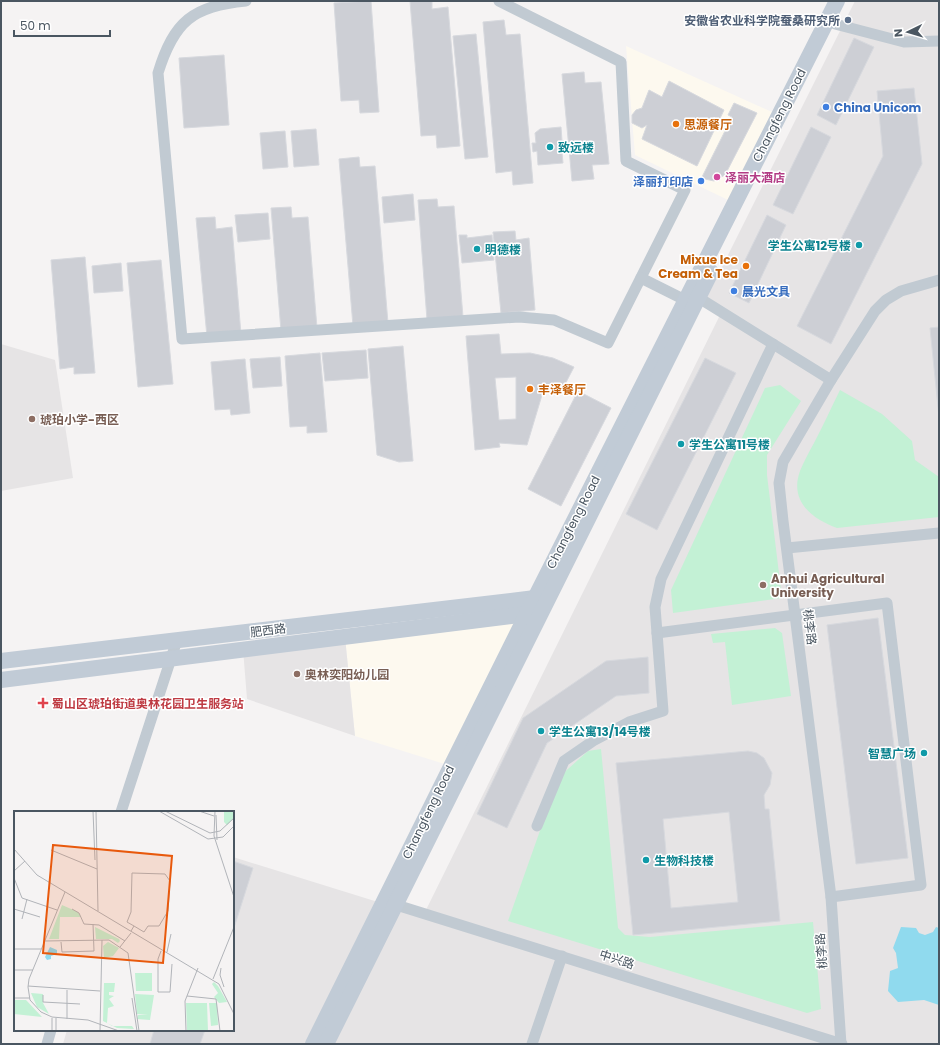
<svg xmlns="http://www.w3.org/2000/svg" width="940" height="1045" font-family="Poppins,'Noto Sans SC',sans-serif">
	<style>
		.commercial { fill: #fdf9ef }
		.education { fill: #e6e4e5 }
		.green { fill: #c3f1d5 }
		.water { fill: #90daee }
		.building { fill: #cdcfd5; stroke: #d7d9de; fill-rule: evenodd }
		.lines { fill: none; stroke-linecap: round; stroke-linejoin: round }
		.minor { stroke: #c1cad2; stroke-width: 11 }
		.secondary { stroke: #c1cbd6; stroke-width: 16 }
		.service-dot { fill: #5c6f8a; stroke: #fff; stroke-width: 1.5 }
		.shop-dot { fill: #3f7fe0; stroke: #fff; stroke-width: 1.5 }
		.food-dot { fill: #e8710a; stroke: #fff; stroke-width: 1.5 }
		.culture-dot { fill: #0f9aa8; stroke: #fff; stroke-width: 1.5 }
		.hotel-dot { fill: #d1479c; stroke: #fff; stroke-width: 1.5 }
		.education-dot { fill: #8d6e63; stroke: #fff; stroke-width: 1.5 }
		.health-dot { fill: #e0444e; stroke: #fff; stroke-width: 1.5 }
		.labels { text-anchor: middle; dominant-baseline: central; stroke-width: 3; stroke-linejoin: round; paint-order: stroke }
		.service-label { font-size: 12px; font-weight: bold; fill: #4e5e75; stroke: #fff; text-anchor: end }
		.shop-label { font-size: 12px; font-weight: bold; fill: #366cbe; stroke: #fff; text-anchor: start }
		.street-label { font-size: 12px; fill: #4a5661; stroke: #fff }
		.food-label { font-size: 12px; font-weight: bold; fill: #c56008; stroke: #fff; text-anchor: start }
		.culture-label { font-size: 12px; font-weight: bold; fill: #0d838f; stroke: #fff; text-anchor: start }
		.hotel-label { font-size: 12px; font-weight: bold; fill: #b23c85; stroke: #fff; text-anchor: start }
		.education-label { font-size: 12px; font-weight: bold; fill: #785e54; stroke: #fff; text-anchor: start }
		.health-label { font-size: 12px; font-weight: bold; fill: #be3a42; stroke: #fff; text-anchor: start }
		.inset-road { fill: none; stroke: #b1b4b9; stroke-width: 1 }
		.view { fill: #e8590c; fill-opacity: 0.15; stroke: #e8590c; stroke-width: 2 }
		.inset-edge { fill: none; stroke: #4a5661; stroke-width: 2 }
	</style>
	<rect width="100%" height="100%" fill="#f5f3f3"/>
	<g class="commercial">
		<polygon points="626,46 772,112 728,200 635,155"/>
		<polygon points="527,614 451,766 355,736 345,637"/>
	</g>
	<g class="education">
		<polygon points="855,1 939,1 939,1044 63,1044 67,1030 233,1030 233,857 423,916 721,313 704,303"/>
		<polygon points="1,344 55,360 73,478 1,491"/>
		<polygon points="345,637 355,736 247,699 243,649"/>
	</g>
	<g class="green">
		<polygon points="780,385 801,401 767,455 767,475 782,598 673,613 671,590 760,399 765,388"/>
		<path d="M840,390L882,414L912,441L915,460L939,477V517L837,528C812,519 789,501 800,471C804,461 809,452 814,443C823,426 831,408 840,390Z"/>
		<polygon points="775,628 782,633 791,696 732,705 725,642 713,643 711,634"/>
		<polygon points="601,749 618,928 625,935 650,937 813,922 821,1009 807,1013 508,921 559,777 588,751"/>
	</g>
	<polygon class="water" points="901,927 916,928 919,933 925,935 933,932 936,927 939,928 939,1005 924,1000 898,1002 888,991 890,971 898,968 896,953 893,948"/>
	<g class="building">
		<polygon points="371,1 379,112 360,113 359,100 341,101 334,3"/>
		<polygon points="410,1 432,1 432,9 448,7 460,146 437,148 436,135 421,136"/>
		<polygon points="504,20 506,35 520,34 533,183 513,185 512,171 496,173 483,22"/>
		<polygon points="476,34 488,157 465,159 453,36"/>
		<polygon points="854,38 874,47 836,125 817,115"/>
		<polygon points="224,55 229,125 184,128 179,58"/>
		<polygon points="584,72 585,83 601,82 609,164 592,165 594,179 572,181 562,74"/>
		<polygon points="669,81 724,110 697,166 642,139 647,125 642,128 632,123 632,115 636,110 642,108 649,90 662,97"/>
		<polygon points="914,88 922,164 831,344 797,326 883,156 877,91"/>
		<polygon points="734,103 757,113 725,175 714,181 705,179 702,184 699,183 732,117 728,115"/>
		<polygon points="561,127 562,141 567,141 568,152 562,153 563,163 538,165 537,151 533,152 532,143 536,143 535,133 540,129"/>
		<polygon points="811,127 831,137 793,214 773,205"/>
		<polygon points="316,129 319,165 294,167 291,131"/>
		<polygon points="285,131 288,167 263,169 260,133"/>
		<polygon points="359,157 360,167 375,166 388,323 353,326 339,159"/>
		<polygon points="413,194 415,220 384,223 382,197"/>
		<polygon points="437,199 438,207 454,206 463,317 427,320 418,200"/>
		<polygon points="291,207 292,218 308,217 317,328 281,331 271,208"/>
		<polygon points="268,213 270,239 238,242 235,215"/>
		<polygon points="767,215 786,225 749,303 729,293"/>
		<polygon points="215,217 216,229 232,227 241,334 207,337 196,218"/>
		<polygon points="515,231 516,240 529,238 535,310 501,313 493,232"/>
		<polygon points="459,235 467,235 467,238 492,235 494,260 462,263"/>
		<polygon points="85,257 95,373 74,374 74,367 60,369 51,260"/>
		<polygon points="161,260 173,384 138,387 127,263"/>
		<polygon points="121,263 123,291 94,293 92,266"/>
		<polygon points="939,327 939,417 930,328"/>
		<path d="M499,334L501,354L530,353L553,358L574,367L561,392L545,385L527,445L499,443L500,447L475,450L466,336ZM516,377V419L499,420L495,378Z"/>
		<polygon points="403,346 413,461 399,462 377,455 368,349"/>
		<polygon points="366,350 368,378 325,381 322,353"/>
		<polygon points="320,353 327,432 307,433 307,426 290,427 285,356"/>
		<polygon points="280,357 282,386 253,388 250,359"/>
		<polygon points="705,358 736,373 657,530 626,514"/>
		<polygon points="245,359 250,413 231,415 230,409 215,410 211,362"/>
		<polygon points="578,391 611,408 561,506 528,489"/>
		<polygon points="878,618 908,858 856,864 827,625"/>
		<polygon points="648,657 649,693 616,696 547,743 507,828 477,814 523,718 606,661"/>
		<path d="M748,751L757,753L764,758L772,773L770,785L764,795L765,809H769L780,921L633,935L616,763ZM729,812L738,902L671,908L663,819Z"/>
		<polygon points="233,861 253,868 233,931"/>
		<polygon points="154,1030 205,1030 200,1044 150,1044"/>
	</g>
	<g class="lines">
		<g class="minor">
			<path d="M246,1C193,6 174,21 158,73L182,339L519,317L554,320L608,343L685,190L626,161L621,62L499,1"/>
			<polyline points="835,24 904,42 939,41"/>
			<polyline points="641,278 685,300"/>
			<polyline points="699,298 831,380"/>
			<polyline points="787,548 939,533"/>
			<polyline points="657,633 887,603 921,885 831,897"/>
			<polyline points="121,812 177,640"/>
			<polyline points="537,826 564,761 593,741 629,722 663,711 655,607 661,579 773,344"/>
			<polyline points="390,903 842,1044"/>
			<polyline points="47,1044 51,1030"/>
			<polyline points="532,1044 562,956"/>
			<polyline points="841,1044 831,897 783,521 779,483 783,462 831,380 875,311 886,300 901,291 939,280"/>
		</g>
		<g class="secondary">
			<polyline points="1,661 535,598"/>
			<polyline points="1,680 527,614"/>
			<polyline points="313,1044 527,614 837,1"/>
			<polyline points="326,1044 711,272"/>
		</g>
	</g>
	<circle class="service-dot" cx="848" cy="20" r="4"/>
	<g class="shop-dot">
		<circle cx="826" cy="107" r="4"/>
		<circle cx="701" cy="181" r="4"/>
		<circle cx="734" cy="291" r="4"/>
	</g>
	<g class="food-dot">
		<circle cx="676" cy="124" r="4"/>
		<circle cx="746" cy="266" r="4"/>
		<circle cx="530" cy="389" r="4"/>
	</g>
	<g class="culture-dot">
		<circle cx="550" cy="147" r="4"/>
		<circle cx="859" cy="245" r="4"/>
		<circle cx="477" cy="249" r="4"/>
		<circle cx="681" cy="444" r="4"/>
		<circle cx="541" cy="731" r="4"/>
		<circle cx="924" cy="753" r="4"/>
		<circle cx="646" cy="860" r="4"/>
	</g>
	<circle class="hotel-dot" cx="717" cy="177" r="4"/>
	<g class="education-dot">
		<circle cx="32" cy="419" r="4"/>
		<circle cx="763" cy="585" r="4"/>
		<circle cx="297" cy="674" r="4"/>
	</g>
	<path class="health-dot" d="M41 697h4v4h4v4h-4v4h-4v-4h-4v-4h4z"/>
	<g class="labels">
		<g class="service-label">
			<text x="840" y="20">安徽省农业科学院蚕桑研究所</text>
		</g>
		<g class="shop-label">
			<text x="834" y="107">China Unicom</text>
			<text x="693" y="181" text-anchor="end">泽丽打印店</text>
			<text x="742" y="291">晨光文具</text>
		</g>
		<g class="street-label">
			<text transform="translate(779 115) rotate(-63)">Changfeng Road</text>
			<text transform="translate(573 522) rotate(-63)">Changfeng Road</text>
			<text transform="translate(810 627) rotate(83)">桃李路</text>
			<text transform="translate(268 630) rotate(-7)">肥西路</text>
			<text transform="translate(428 812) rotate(-64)">Changfeng Road</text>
			<text transform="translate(821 951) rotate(-94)">桃李路</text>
			<text transform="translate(617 959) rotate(18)">中兴路</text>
		</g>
		<g class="food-label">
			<text x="684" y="124">思源餐厅</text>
			<text x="738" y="259" text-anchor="end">Mixue Ice<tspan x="738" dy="14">Cream &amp; Tea</tspan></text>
			<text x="538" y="389">丰泽餐厅</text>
		</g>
		<g class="culture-label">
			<text x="558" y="147">致远楼</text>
			<text x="851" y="245" text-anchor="end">学生公寓12号楼</text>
			<text x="485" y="249">明德楼</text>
			<text x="689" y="444">学生公寓11号楼</text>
			<text x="549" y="731">学生公寓13/14号楼</text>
			<text x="916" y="753" text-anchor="end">智慧广场</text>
			<text x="654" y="860">生物科技楼</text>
		</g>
		<g class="hotel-label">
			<text x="725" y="177">泽丽大酒店</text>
		</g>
		<g class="education-label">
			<text x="40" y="419">琥珀小学-西区</text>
			<text x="771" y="578">Anhui Agricultural<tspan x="771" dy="14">University</tspan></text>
			<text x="305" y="674">奥林奕阳幼儿园</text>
		</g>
		<g class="health-label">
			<text x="52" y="703">蜀山区琥珀街道奥林花园卫生服务站</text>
		</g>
	</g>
	<g transform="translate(14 811)">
		<rect width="220" height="220" fill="#f5f3f3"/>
		<path d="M210,0H220V7L213,14L210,11ZM48,94L64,101L67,106H46L45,128H35ZM81,116L105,128L106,130L104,132L98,128H82ZM94,131L105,137L99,145L90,147L89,135ZM121,162H138V180H122ZM200,171L204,175L213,191L205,192L200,186L204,182L198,173ZM90,172H101L100,181H95V184L100,185L95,188L100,195L94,197L93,212L98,215H118L120,218L103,217L89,210ZM17,182L29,183V192L35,203L23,196ZM121,183L140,184L136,209L123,208L124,204H134L123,203ZM0,189H12L28,206L0,203ZM172,192H193L194,220H173ZM195,192H203L204,214L197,215Z" fill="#c3f1d5"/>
		<path d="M36,136L43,139V143L37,145V148L33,149L31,146Z" fill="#90daee"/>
		<path class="inset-road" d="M79,0L81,49M82,0L84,100M145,0L194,28L209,26L220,15M151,0L196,22L206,20L220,7M185,0L200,5M201,0L200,25L220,86M202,4L203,29M0,38L23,64L205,173L220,203M37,39L83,58M0,60L11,50M0,67L8,87L43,99M51,81L15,168L14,176L16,189L27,201L38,206L74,209L105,220M0,98L26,106M58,98L65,102L70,113L85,114L111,130M8,108L13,88M117,120L120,115L130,121L134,115H145L154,100L156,70L151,63L118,62L117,101L113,111L120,115M30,130L95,129L114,142L125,220M47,131L48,141L80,140L79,113M106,136L117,122M0,138H27M147,140L144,148V181H156L158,153M153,141L157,123M207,157L206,164L210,176M0,159H19M199,168L220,116M14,175L86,180M29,184V191L66,193M173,185L202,188L206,220M0,187H16M118,187L123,220M53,208V179M38,220V207M42,220V207M86,220L88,129M172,220L171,190L184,157"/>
		<path class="view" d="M39,34L158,45L149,152L29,142Z"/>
		<rect width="220" height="220" class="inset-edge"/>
	</g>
	<rect width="940" height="1045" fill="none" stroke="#4a5661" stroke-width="4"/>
	<g transform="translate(908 32) rotate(265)" stroke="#ffffff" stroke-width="3" paint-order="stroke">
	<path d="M0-3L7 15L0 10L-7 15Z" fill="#4a5661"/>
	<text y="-6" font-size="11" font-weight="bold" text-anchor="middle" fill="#4a5661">N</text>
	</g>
	<path d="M14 30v6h96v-6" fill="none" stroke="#4a5661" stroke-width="2"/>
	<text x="20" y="30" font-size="12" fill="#4a5661" stroke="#ffffff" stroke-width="3" paint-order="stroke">50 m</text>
</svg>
